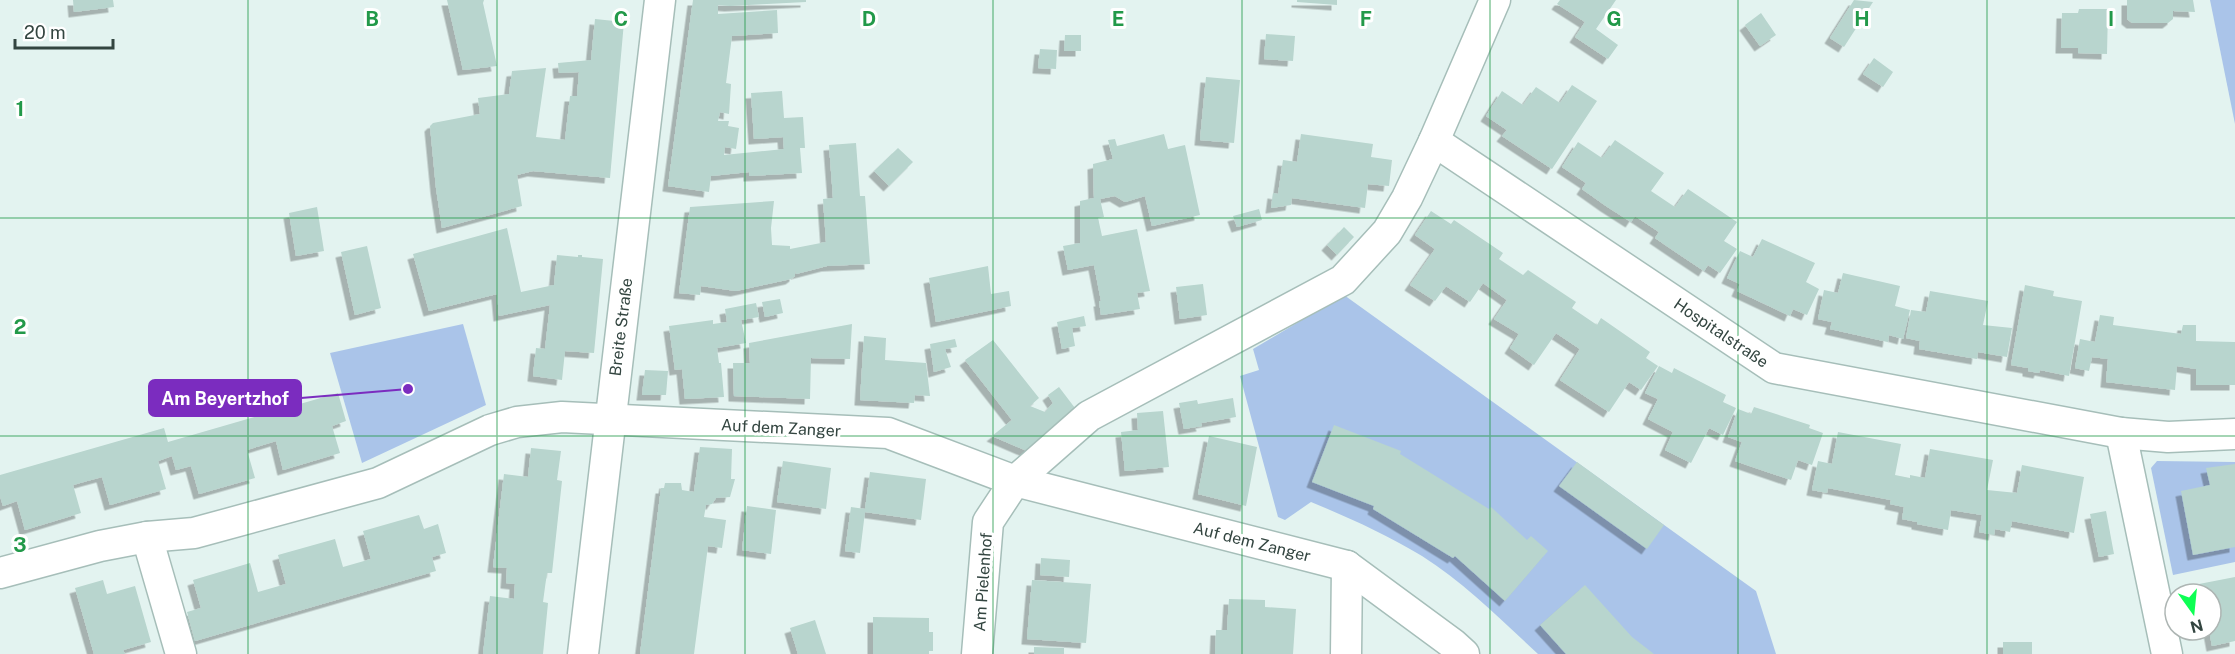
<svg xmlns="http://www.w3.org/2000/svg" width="2235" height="654" font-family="'Public Sans',sans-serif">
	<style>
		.green { fill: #aac4e9 }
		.building { fill: #b8d5ce; filter: url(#shadow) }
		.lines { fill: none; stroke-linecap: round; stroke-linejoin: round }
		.street-casing { stroke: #a6beb9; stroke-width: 33 }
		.street { stroke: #fff; stroke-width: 30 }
		.grid { fill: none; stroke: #229949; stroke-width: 1.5; stroke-opacity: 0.55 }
		.labels { text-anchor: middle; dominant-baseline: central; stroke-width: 6; stroke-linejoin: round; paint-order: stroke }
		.street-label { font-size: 16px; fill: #334540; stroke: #fff }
		.grid-label { font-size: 20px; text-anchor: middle; font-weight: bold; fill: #229949; stroke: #fff; stroke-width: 6; stroke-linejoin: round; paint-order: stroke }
		.leader { fill: none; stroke: #7b2cbf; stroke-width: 2 }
		.callout-dot { fill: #7b2cbf; stroke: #fff; stroke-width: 2 }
		.callout { fill: #7b2cbf; stroke: #7b2cbf; stroke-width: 2 }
		.callout-label { font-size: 18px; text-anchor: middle; font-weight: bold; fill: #fff }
	</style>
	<defs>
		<filter id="shadow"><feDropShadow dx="-5.5" dy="5.5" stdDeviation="0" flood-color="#0004"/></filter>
	</defs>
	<rect width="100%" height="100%" fill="#e3f3f0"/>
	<g class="green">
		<polygon points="2210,0 2235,0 2235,124"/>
		<path d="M1344,295L1756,591L1776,654H1538C1501,620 1465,583 1422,556C1387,535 1350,518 1311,502L1285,520L1278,517L1240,376L1259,370L1253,349Z"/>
		<polygon points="463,324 486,405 362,463 330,353"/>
		<polygon points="2157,461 2235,462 2235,562 2173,575 2151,468"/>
	</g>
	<g class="building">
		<polygon points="73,0 113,0 114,7 74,12"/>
		<polygon points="447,0 484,0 483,3 497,66 463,70"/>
		<polygon points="693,0 806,0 806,2 730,6 718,5 718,14 777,10 778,33 732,36 726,83 731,84 729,114 720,112 718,121 729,121 728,126 739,128 736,149 725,147 724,155 784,149 783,137 754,139 751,93 782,91 784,118 803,117 805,148 800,148 802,173 749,176 749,172 711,176 709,192 668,186"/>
		<polygon points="1297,0 1337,0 1337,5 1297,2"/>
		<polygon points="1560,0 1616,0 1596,29 1618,45 1608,59 1575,37 1585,22 1557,4"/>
		<polygon points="1854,0 1873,2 1844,47 1830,38"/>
		<polygon points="2127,0 2193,0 2195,12 2173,11 2173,19 2168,23 2132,23 2127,19"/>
		<polygon points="2079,9 2108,9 2107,54 2078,53 2078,48 2061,48 2062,13 2078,13"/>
		<polygon points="1761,13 1776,35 1760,46 1745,25"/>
		<polygon points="595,19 624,22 610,178 533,171 517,175 522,206 442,228 436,188 430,126 433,123 480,114 478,98 509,94 512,71 546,68 536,137 565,140 570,96 577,96 579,72 559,73 558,63 591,60"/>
		<polygon points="1266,34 1295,36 1293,61 1264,59"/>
		<polygon points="1065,35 1081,35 1081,51 1064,51"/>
		<polygon points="1040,49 1057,50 1056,69 1038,68"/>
		<polygon points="1874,58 1893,72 1883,87 1863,74"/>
		<polygon points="1206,77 1240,80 1234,143 1200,140"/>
		<polygon points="1572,85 1597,101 1552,169 1502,136 1507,130 1486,116 1502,91 1523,105 1536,87 1560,103"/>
		<polygon points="1164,134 1168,149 1185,145 1200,215 1152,226 1145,196 1125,202 1115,196 1100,199 1104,217 1098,218 1102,236 1137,229 1150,291 1137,293 1140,309 1101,315 1099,301 1101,301 1094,265 1068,270 1063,246 1080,243 1080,201 1094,198 1093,164 1113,159 1108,140 1115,139 1117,146"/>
		<polygon points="1301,134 1373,144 1371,157 1392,160 1389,186 1368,184 1365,208 1292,198 1291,205 1271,208 1273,193 1278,194 1283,160 1297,162"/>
		<polygon points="1615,140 1664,173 1651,191 1675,207 1688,189 1737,222 1724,241 1737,249 1720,273 1708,265 1704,271 1680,255 1655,238 1659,232 1635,216 1631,222 1606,206 1582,189 1586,183 1562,167 1578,142 1602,158"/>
		<polygon points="856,143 860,196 865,196 870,264 827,266 796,274 795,270 795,276 791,279 736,291 701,286 700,295 679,293 690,207 774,201 771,228 772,245 790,246 790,249 826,242 823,199 833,198 829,145"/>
		<polygon points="898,148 913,162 889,186 874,171"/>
		<polygon points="317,207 324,251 296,256 289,213"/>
		<polygon points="1259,209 1262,220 1237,227 1233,216"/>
		<polygon points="1431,211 1451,224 1454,220 1503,253 1499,259 1523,275 1528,270 1576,302 1572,308 1597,325 1601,318 1650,352 1646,358 1658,366 1641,390 1629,382 1609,412 1560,380 1580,349 1556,333 1534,365 1510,348 1519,334 1494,319 1507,300 1483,283 1470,302 1446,286 1435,301 1410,285 1435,249 1415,235"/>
		<polygon points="1344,227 1354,237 1337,255 1327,245"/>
		<polygon points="507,228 521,292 554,285 557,255 578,257 578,255 582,255 582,257 603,259 594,353 565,351 562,380 533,376 536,348 545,349 550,305 499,316 497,294 429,311 413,254"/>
		<polygon points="1762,239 1815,263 1806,282 1819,289 1807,315 1793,309 1790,316 1737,291 1740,284 1727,278 1740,251 1753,257"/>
		<polygon points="367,246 381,308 355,315 341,252"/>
		<polygon points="988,266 991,294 1009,291 1011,306 936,322 929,278"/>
		<polygon points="1843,273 1900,286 1895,306 1910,310 1903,339 1889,335 1888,342 1830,329 1832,322 1818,319 1824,290 1838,293"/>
		<polygon points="1203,284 1207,315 1180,319 1176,287"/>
		<polygon points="2025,285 2054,291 2053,296 2082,301 2069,376 2040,370 2039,373 2028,371 2028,368 2011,365"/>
		<polygon points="1930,291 1988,301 1983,325 2012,328 2007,357 1978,352 1977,359 1919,349 1920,341 1906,338 1911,310 1926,312"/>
		<polygon points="780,299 783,313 765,317 762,302"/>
		<polygon points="756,303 759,317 741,320 746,343 717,348 719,363 721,363 724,397 685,399 682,369 675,370 669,326 713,320 713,324 727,322 725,309"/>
		<polygon points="2100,315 2114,317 2113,325 2181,334 2183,325 2196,325 2196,341 2235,342 2235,385 2196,385 2196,369 2177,366 2175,390 2106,382 2108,359 2092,357 2089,371 2075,368 2080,339 2095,342"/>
		<polygon points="1084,316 1086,326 1072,328 1075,346 1062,349 1057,322"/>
		<polygon points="852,324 850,359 811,358 810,399 734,396 733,363 750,363 749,343"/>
		<polygon points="864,336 886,338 885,360 926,363 930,396 915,395 914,403 860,400"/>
		<polygon points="955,339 957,347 945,349 951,367 934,372 930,344"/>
		<polygon points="993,340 1039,398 1030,406 1045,412 1053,403 1048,395 1059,387 1078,412 1027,451 992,436 1012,420 965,360"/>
		<polygon points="1659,366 1672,373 1674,368 1726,395 1723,402 1736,408 1723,435 1709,428 1691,463 1665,450 1673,432 1648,419 1658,399 1645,393"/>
		<polygon points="645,370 668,371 666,395 642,395"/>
		<polygon points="338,393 346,421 332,426 340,453 283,470 276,441 247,450 255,478 199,494 191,466 176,470 172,456 158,461 166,489 110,505 102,477 87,481 73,485 81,513 25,530 17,501 3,506 0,496 0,475 164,428 168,442"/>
		<polygon points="1233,398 1236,417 1201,423 1202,426 1184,429 1179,403 1197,400 1198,404"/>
		<polygon points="1754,407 1810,425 1809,428 1823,433 1812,465 1798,460 1791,480 1735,461 1742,442 1728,437 1738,409 1751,414"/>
		<polygon points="1163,411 1169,467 1125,471 1121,432 1138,430 1137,413"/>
		<polygon points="1334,425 1401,451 1400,454 1489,509 1491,507 1527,540 1531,536 1548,551 1505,601 1455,556 1453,558 1373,509 1374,506 1312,482"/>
		<polygon points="1838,432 1901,444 1895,475 1910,478 1910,475 1925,478 1930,449 1993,460 1987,490 2017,493 2022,465 2084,477 2074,533 2012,521 2010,532 1995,529 1994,535 1979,532 1982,515 1951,510 1948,530 1917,524 1917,522 1902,519 1904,507 1890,504 1891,500 1828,488 1827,493 1812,490 1818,461 1832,464"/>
		<polygon points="1209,436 1257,447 1246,506 1198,494"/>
		<polygon points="700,447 732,449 731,479 735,479 730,497 716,498 712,504 706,505 704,517 726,520 722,548 708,546 694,654 640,654 661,488 664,488 665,483 681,483 682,490 694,492"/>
		<polygon points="531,448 561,451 557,480 562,481 552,573 547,573 545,587 543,602 548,603 543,654 483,654 490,596 514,599 515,584 506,583 507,568 493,567 504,474 528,477"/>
		<polygon points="783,461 831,468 826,509 777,502"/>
		<polygon points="1577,462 1664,525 1647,549 1559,486"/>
		<polygon points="2235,464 2235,547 2193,555 2181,491 2210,485 2206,468"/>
		<polygon points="870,472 926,479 921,520 865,512 860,553 845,551 851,507 865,509"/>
		<polygon points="747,506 776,510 771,554 742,550"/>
		<polygon points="2106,511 2114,554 2099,557 2090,514"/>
		<polygon points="419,515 424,529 438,524 446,553 432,557 436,571 195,641 187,612 201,608 193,580 250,563 258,592 286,584 278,555 335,539 343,567 371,559 363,531"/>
		<polygon points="1041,558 1070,560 1069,577 1040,575"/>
		<polygon points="2235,577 2235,641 2212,646 2209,630 2211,630 2211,594 2201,594 2199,584"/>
		<polygon points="103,580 107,594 135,586 151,642 123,650 125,654 94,654 75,588"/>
		<polygon points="1032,580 1091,584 1086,643 1027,639"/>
		<polygon points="1585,585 1632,637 1654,654 1566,654 1540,625"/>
		<polygon points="1229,599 1265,600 1265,607 1296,609 1293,654 1215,654 1216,630 1227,630"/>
		<polygon points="873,617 929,618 929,632 933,632 933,651 929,651 929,654 873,654"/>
		<polygon points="815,620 826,654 798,654 790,628"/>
		<rect x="2003" y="642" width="29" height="12"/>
		<polygon points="1034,647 1064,648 1064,654 1034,654"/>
	</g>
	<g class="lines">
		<g class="street-casing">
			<g id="street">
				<polyline points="1434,141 1774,368 2121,433"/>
				<polyline points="147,537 181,654"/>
				<polyline points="0,573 100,546 147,537 194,533 378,483 490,430 517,422 562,417 888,433 1015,481 1347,566 1453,644 1464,654"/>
				<polyline points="583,654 660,0"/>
				<polyline points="977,654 988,522 1015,481 1089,416 1343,280 1387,232 1407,198 1434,141 1495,0"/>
				<polyline points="1346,654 1347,566"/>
				<polyline points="2167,654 2121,433 2168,437 2235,434"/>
			</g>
		</g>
		<use href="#street" class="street"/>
	</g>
	<path class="grid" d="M248,0V654M497,0V654M745,0V654M993,0V654M1242,0V654M1490,0V654M1738,0V654M1987,0V654M0,218H2235M0,436H2235"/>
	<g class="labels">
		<g class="street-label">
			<text transform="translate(621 327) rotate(-83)">Breite Straße</text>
			<text transform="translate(1721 333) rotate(34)">Hospitalstraße</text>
			<text transform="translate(781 428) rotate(3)">Auf dem Zanger</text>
			<text transform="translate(1252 542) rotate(14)">Auf dem Zanger</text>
			<text transform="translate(983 582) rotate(-86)">Am Pielenhof</text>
		</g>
	</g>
	<g class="grid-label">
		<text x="372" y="26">B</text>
		<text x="621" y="26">C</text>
		<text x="869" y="26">D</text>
		<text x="1118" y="26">E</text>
		<text x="1366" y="26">F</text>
		<text x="1614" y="26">G</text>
		<text x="1862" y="26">H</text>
		<text x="2111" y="26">I</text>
		<text x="20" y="116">1</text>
		<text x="20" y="334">2</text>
		<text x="20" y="552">3</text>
	</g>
	<path class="leader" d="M408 389L301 398"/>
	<circle class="callout-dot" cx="408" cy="389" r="6"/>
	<rect class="callout" x="149" y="380" width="152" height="36" rx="6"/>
	<g class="callout-label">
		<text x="225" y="405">Am Beyertzhof</text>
	</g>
	<g transform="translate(2193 612) rotate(165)"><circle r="28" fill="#ffffff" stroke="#adb5b3" stroke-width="1.5"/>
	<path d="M0-4.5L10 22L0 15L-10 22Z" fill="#0eff54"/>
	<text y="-9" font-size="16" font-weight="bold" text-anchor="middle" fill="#334540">N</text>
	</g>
	<path d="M15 39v9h98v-9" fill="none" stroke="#334540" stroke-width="3"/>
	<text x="24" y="39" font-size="18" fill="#334540" stroke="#ffffff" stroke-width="4.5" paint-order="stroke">20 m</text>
</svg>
